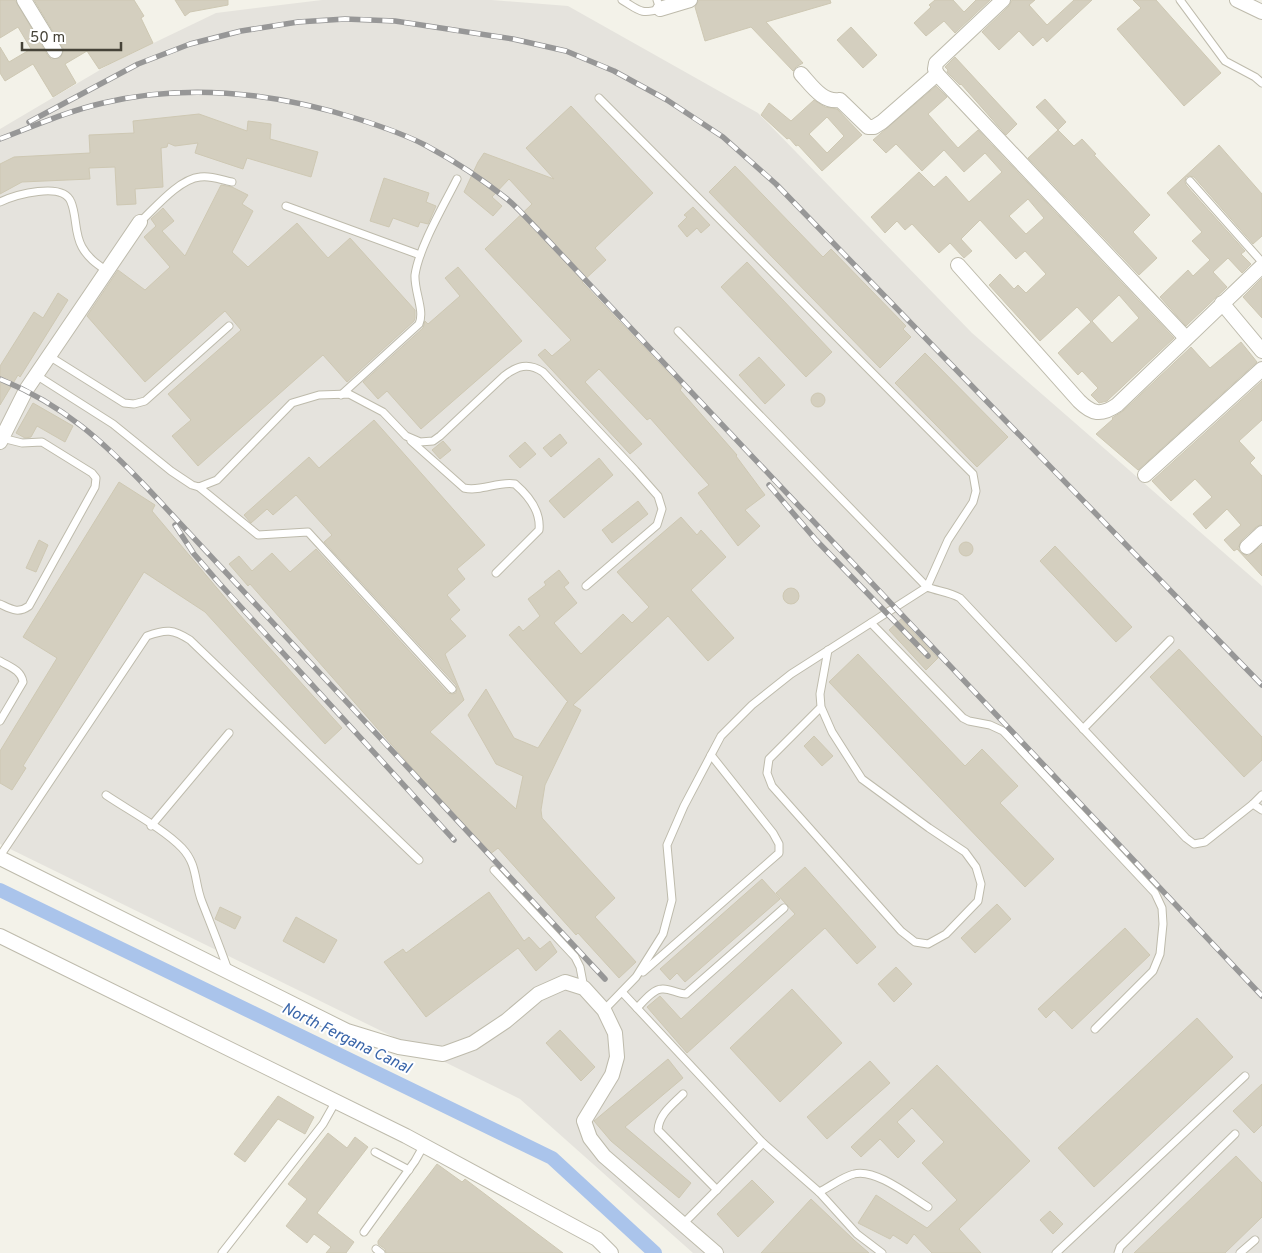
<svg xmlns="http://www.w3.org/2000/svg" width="1262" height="1253" font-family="Overpass,sans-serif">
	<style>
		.industrial { fill: #e5e3dd }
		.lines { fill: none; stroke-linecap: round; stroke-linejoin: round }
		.canal { stroke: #aac4eb; stroke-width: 14 }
		.building { fill: #d4cfbf; stroke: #cec8b3; fill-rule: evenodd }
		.service-casing { stroke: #bebbac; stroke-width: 9 }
		.minor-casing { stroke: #bebbac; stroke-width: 16 }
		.service { stroke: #fff; stroke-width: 7 }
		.minor { stroke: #fff; stroke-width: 14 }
		.rail-casing { stroke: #979797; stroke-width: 5.5 }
		.rail { stroke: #fff; stroke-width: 4; stroke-dasharray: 11; stroke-linecap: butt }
		.labels { text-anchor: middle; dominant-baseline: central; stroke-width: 4; stroke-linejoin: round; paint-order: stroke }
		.water-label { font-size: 16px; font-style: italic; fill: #3965a9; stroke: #fff }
	</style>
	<rect width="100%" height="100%" fill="#f3f2e9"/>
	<polygon class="industrial" points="322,0 492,0 568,6 758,113 972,333 1262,586 1262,1253 693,1253 520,1099 0,844 0,129 110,64 216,13"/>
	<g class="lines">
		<polyline class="canal" points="0,890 552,1158 655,1253"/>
	</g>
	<g class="building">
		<polygon points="0,0 15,0 48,56 51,59 60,58 64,50 34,0 134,0 144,16 141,18 153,43 99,69 87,51 65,64 76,83 53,97 33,64 5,81 0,73 0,47 9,62 31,49 18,27 0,38"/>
		<polygon points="175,0 228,0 228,5 190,12 185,16"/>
		<polygon points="699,0 830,0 831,3 766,22 803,63 796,67 793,71 751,27 705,41 695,7"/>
		<polygon points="935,0 953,0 964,12 976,0 990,0 955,33 944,21 926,36 914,23 931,7 929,5"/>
		<polygon points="1012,0 1035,0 1029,5 1047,25 1074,0 1092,0 1047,42 1043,37 1033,46 1019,31 999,50 982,32 1009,6"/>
		<polygon points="1133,0 1156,0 1221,73 1184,106 1117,29 1141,8"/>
		<polygon points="851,27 877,55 863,68 837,40"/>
		<polygon points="955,57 1017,124 1006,135 961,84 960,85 947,72 948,70 945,67"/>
		<path d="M936,86L947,97L928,114L958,148L978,130L1174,338L1107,401L1099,403L1091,395L1098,388L1082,371L1078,375L1058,353L1091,322L1077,307L1040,341L989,285L1000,274L1014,289L1018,285L1026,293L1046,274L1025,251L1016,259L980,220L961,239L972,251L964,258L950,243L939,253L912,224L905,230L897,221L885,233L871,217L919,172L934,187L946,176L969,202L1002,172L985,153L964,172L944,150L922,171L896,144L886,153L873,140ZM1028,199L1044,218L1026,234L1009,216ZM1119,295L1139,318L1112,343L1092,321Z"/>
		<polygon points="1045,99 1066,122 1058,130 1074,146 1082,139 1096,154 1094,155 1150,215 1133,232 1157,258 1139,275 1028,158 1058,130 1036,107"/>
		<path d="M814,100L825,107L837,109L862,135L822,171L798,145L796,146L789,138L787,139L761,115L769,103L791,121ZM827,117L844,136L827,153L809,134Z"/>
		<polygon points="571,106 653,193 595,248 606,260 582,282 682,387 680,390 737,455 736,456 765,495 745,510 760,526 738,546 698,493 709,485 650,418 647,420 599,369 585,382 642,444 630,454 538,355 545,349 552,356 571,340 485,249 532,204 509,179 492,197 502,206 493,216 464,192 478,162 484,153 554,179 526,148"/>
		<polygon points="199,114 247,131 248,121 271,124 270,139 318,152 311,177 247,158 243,169 195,153 198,143 175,146 168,143 167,147 161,148 163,187 135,189 136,204 117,205 115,167 89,168 90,179 22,182 0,194 0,164 14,157 90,153 89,135 134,133 133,121"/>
		<polygon points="1219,145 1262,194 1262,236 1253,244 1194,177 1189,176 1186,177 1185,182 1186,185 1245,251 1241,254 1251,264 1242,273 1228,258 1213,272 1227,287 1186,326 1160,297 1188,270 1193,276 1210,260 1192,241 1202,232 1167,193"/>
		<polygon points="735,166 823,257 831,249 906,326 903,329 911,337 880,368 709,192"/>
		<polygon points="384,178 429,193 426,202 436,206 428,224 420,222 418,227 393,218 389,227 370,221"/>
		<polygon points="221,185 232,187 248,195 242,204 253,211 232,252 248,267 297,223 328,258 350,238 415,310 415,318 414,321 347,382 323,355 198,466 172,436 191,420 168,394 241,330 225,311 145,382 87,316 118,270 145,290 170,267 144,237 156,226 151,219 163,208 174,221 162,231 185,256"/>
		<polygon points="693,207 710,225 701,233 697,228 687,237 678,226 687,217 684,215"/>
		<polygon points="747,262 832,352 806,377 721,287"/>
		<polygon points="458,267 522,341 421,429 387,391 378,399 363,382 423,328 425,321 428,324 460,296 445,278"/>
		<polygon points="1262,278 1262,318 1243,297"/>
		<polygon points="58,293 68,300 20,377 18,375 0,405 0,366 34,312 43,318"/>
		<polygon points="1241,342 1257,362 1138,470 1096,434 1113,419 1112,418 1123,411 1191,347 1210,368"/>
		<polygon points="925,353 1008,437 977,467 895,383"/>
		<polygon points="759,357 785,385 765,404 739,375"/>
		<polygon points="1262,381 1262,420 1239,441 1255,458 1250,463 1262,476 1262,524 1256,527 1241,541 1238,548 1241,553 1248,556 1262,545 1262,576 1237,549 1234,551 1224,540 1241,525 1227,509 1206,529 1193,514 1212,497 1195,479 1171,501 1152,481"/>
		<circle cx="818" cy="400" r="7"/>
		<polygon points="33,403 73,426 65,442 37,426 31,437 25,438 16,433"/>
		<polygon points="374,420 485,545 457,569 465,579 447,595 460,610 450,619 466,636 445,654 464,700 430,732 516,809 523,776 496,764 468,715 486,689 514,738 538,748 567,702 568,702 509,635 519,626 523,631 540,616 528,599 546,585 544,582 559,570 569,583 564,587 577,603 554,623 581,654 623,614 632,623 649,607 617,572 681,517 697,535 701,530 726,557 691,590 734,638 708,661 668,616 573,705 581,710 545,785 541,810 542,818 615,898 595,917 636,962 619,978 578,933 576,935 498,848 489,855 250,584 248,586 229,564 239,556 252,571 272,553 290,572 316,549 448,693 453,694 456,693 457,688 456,685 324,542 332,535 296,495 273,515 267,509 251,523 244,515 309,457 319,468"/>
		<polygon points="560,434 567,443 551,457 543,448"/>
		<polygon points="443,441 451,450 440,459 432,450"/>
		<polygon points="525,442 536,454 520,468 509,456"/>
		<polygon points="599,458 613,475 564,518 549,501"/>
		<polygon points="119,482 155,505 152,511 238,613 342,728 325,744 205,612 144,572 23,766 26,768 12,790 0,783 0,751 57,658 23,637"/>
		<polygon points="638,501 648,514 612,543 602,530"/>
		<polygon points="39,540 48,545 36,572 26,568"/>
		<circle cx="966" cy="549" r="7"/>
		<polygon points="1055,546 1132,627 1116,642 1040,561"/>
		<circle cx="791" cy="596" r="8"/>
		<polygon points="901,619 938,658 926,670 889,630"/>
		<polygon points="1179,649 1262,737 1262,760 1244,777 1150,677"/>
		<polygon points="858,654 965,766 982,749 1018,786 1000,803 1054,859 1025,887 829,682"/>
		<polygon points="814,736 833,756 822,766 804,746"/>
		<polygon points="805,867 876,947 857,964 825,928 687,1053 647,1007 660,996 681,1019 795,914 776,893"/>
		<polygon points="762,879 780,899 685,982 677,973 670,980 660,969"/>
		<polygon points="489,892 524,941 529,937 540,949 550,941 557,952 536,971 518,948 426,1017 384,962 403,949 406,953"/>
		<polygon points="997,904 1011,919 975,953 961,938"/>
		<polygon points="220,907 241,917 235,929 215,919"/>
		<polygon points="296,917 337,940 324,963 283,941"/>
		<polygon points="1125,928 1150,955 1072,1029 1054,1010 1046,1018 1038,1009"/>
		<polygon points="896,967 912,984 894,1002 878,984"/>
		<polygon points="792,989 842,1043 780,1102 730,1048"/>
		<polygon points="1197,1018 1233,1057 1094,1187 1058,1148"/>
		<polygon points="560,1030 595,1067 581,1081 546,1043"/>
		<polygon points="668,1059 683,1078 625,1127 691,1183 679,1198 611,1141 594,1121"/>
		<polygon points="870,1061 890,1083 827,1139 807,1117"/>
		<polygon points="937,1065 1030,1161 959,1229 981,1253 932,1253 914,1234 907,1244 893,1235 890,1239 858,1223 876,1195 927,1228 957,1200 922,1163 944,1142 912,1108 897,1122 915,1141 898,1158 880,1139 861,1157 851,1147"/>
		<polygon points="1262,1084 1262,1125 1254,1133 1233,1111"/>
		<polygon points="278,1096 314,1117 305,1134 278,1119 245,1162 234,1154"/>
		<polygon points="328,1133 347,1148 355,1137 368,1147 317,1213 354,1242 346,1253 326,1253 331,1247 314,1234 307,1243 286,1226 307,1199 288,1184"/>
		<polygon points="1236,1156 1262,1183 1262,1217 1225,1253 1134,1253"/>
		<polygon points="437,1164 462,1182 465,1179 563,1253 386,1253 385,1249 378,1244 378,1241"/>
		<polygon points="752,1180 774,1202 738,1237 717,1214"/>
		<polygon points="811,1199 854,1240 869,1253 761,1253"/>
		<polygon points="1050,1211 1063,1224 1053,1234 1040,1220"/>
	</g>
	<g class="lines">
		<g class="service-casing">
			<g id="service">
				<path d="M622,0C639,10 640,15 660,9L657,0"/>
				<polyline points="1180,0 1225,61 1255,77 1262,83"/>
				<polyline points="599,98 973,474 976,491 973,502 948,540 927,587 678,331"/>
				<polyline points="1190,181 1262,262"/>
				<path d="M0,202C15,195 63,181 71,202C77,216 74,233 82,247C88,258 97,264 107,271"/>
				<polyline points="286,206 420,255"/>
				<path d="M140,222C155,208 179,179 200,177C211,175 221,180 232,182"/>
				<polyline points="49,356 124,403 134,404 145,401 229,326"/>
				<path d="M36,375L113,424L171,471L192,485L199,487L217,480L292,403L319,395L349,394L383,412L406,436L420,442L433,441L440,436L504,376C517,366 528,362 543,372L635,470L658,496L662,509L657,525L586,586"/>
				<path d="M341,395L419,324C425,311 414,291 415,275C419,247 444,205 457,179"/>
				<path d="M411,441L464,488C481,492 498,481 515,484C529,496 541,511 539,530L496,573"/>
				<polyline points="199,487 258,535 308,532 452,689"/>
				<path d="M0,604C11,609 18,614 29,606L95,487L96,478L92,473L42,442L22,443L2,438"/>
				<polyline points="871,623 963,718 969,721 990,725 1003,731 1155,893 1162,908 1163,924 1160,954 1153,971 1095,1029"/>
				<path d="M0,661C10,667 21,670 23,682L0,721"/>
				<polyline points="821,707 769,759 767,773 772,786 901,931 915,942 928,944 946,934 978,901 981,884 976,867 965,852 929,828 862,779 832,732 821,707 820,694 828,650"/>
				<polyline points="1083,729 1170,640"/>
				<path d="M106,795C128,810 164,829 182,848C198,865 194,882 202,902C211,925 220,947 228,970"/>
				<polyline points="1253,804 1262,795"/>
				<polyline points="151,826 229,733"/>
				<path d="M0,856L147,636C166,629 173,629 190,640L419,860"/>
				<polyline points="494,870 575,957 580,967 584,988"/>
				<polyline points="643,972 779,853 779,844 773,833 711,755"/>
				<polyline points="622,992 763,1143 819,1192 857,1234 882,1253"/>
				<path d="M637,1008C643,1002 653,989 662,989C670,988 677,994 686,994L784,908"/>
				<path d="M604,1010L636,977L663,934L672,900L667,845L684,806L721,736L752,705L791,674L927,587C937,591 950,592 960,598L1186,838L1194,844L1205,842L1253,804L1262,810"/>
				<path d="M683,1094C672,1105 659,1114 658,1130L717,1190"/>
				<polyline points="375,1152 409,1170"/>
				<path d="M819,1192C830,1187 842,1177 854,1174C875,1168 910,1196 928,1207"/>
				<polyline points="683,1224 763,1143"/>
				<polyline points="364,1232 415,1161 424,1145"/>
				<polyline points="376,1249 381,1253"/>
				<polyline points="222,1253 323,1124 336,1101"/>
				<polyline points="1056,1253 1245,1076"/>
				<polyline points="1118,1253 1120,1247 1235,1134"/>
				<polyline points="1240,1253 1255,1240"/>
			</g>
		</g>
		<g class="minor-casing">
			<g id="minor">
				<polyline points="24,0 55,51"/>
				<polyline points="1003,0 936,63 935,69 937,74 1186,338"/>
				<polyline points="1237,0 1262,12"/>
				<polyline points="660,9 690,0"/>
				<path d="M801,74C812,86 823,103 840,100L868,127H874L882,122L937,74"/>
				<path d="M958,265L1079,401C1092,414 1101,416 1117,405L1262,266"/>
				<polyline points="1222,303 1262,351"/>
				<polyline points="0,442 26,390 140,222"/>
				<polyline points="1145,475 1262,369"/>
				<polyline points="1247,547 1262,533"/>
				<polyline points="0,858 347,1031 399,1047 443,1054 473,1043 506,1021 538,994 565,982 584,988 604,1010 615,1033 617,1057 612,1075 584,1121 590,1138 604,1156 716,1253"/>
				<polyline points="0,936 406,1136 597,1239 611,1253"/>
			</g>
		</g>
		<use href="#service" class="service"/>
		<use href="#minor" class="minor"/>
		<g class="rail-casing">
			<g id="rail">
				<polyline points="29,122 138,64 190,44 241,31 298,22 345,19 395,21 513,39 566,51 614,71 667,100 723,137 776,184 1262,685"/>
				<path d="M0,139C34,126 68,111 103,103C187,83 276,93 358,119C380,126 404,134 425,145C453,160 482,179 507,199C519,209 530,222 542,234L1262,996"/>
				<path d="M0,379C64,405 104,442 150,491L605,979"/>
				<polyline points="769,485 816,540 928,656"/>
				<polyline points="175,525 194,554 219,583 454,840"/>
			</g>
		</g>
		<use href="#rail" class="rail"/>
	</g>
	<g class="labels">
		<g class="water-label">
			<text transform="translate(346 1039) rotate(26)">North Fergana Canal</text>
		</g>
	</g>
	<path d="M22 42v8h99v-8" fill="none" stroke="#464338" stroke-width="2.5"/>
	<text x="30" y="42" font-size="15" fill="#464338" stroke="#ffffff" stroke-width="4" paint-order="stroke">50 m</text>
</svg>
